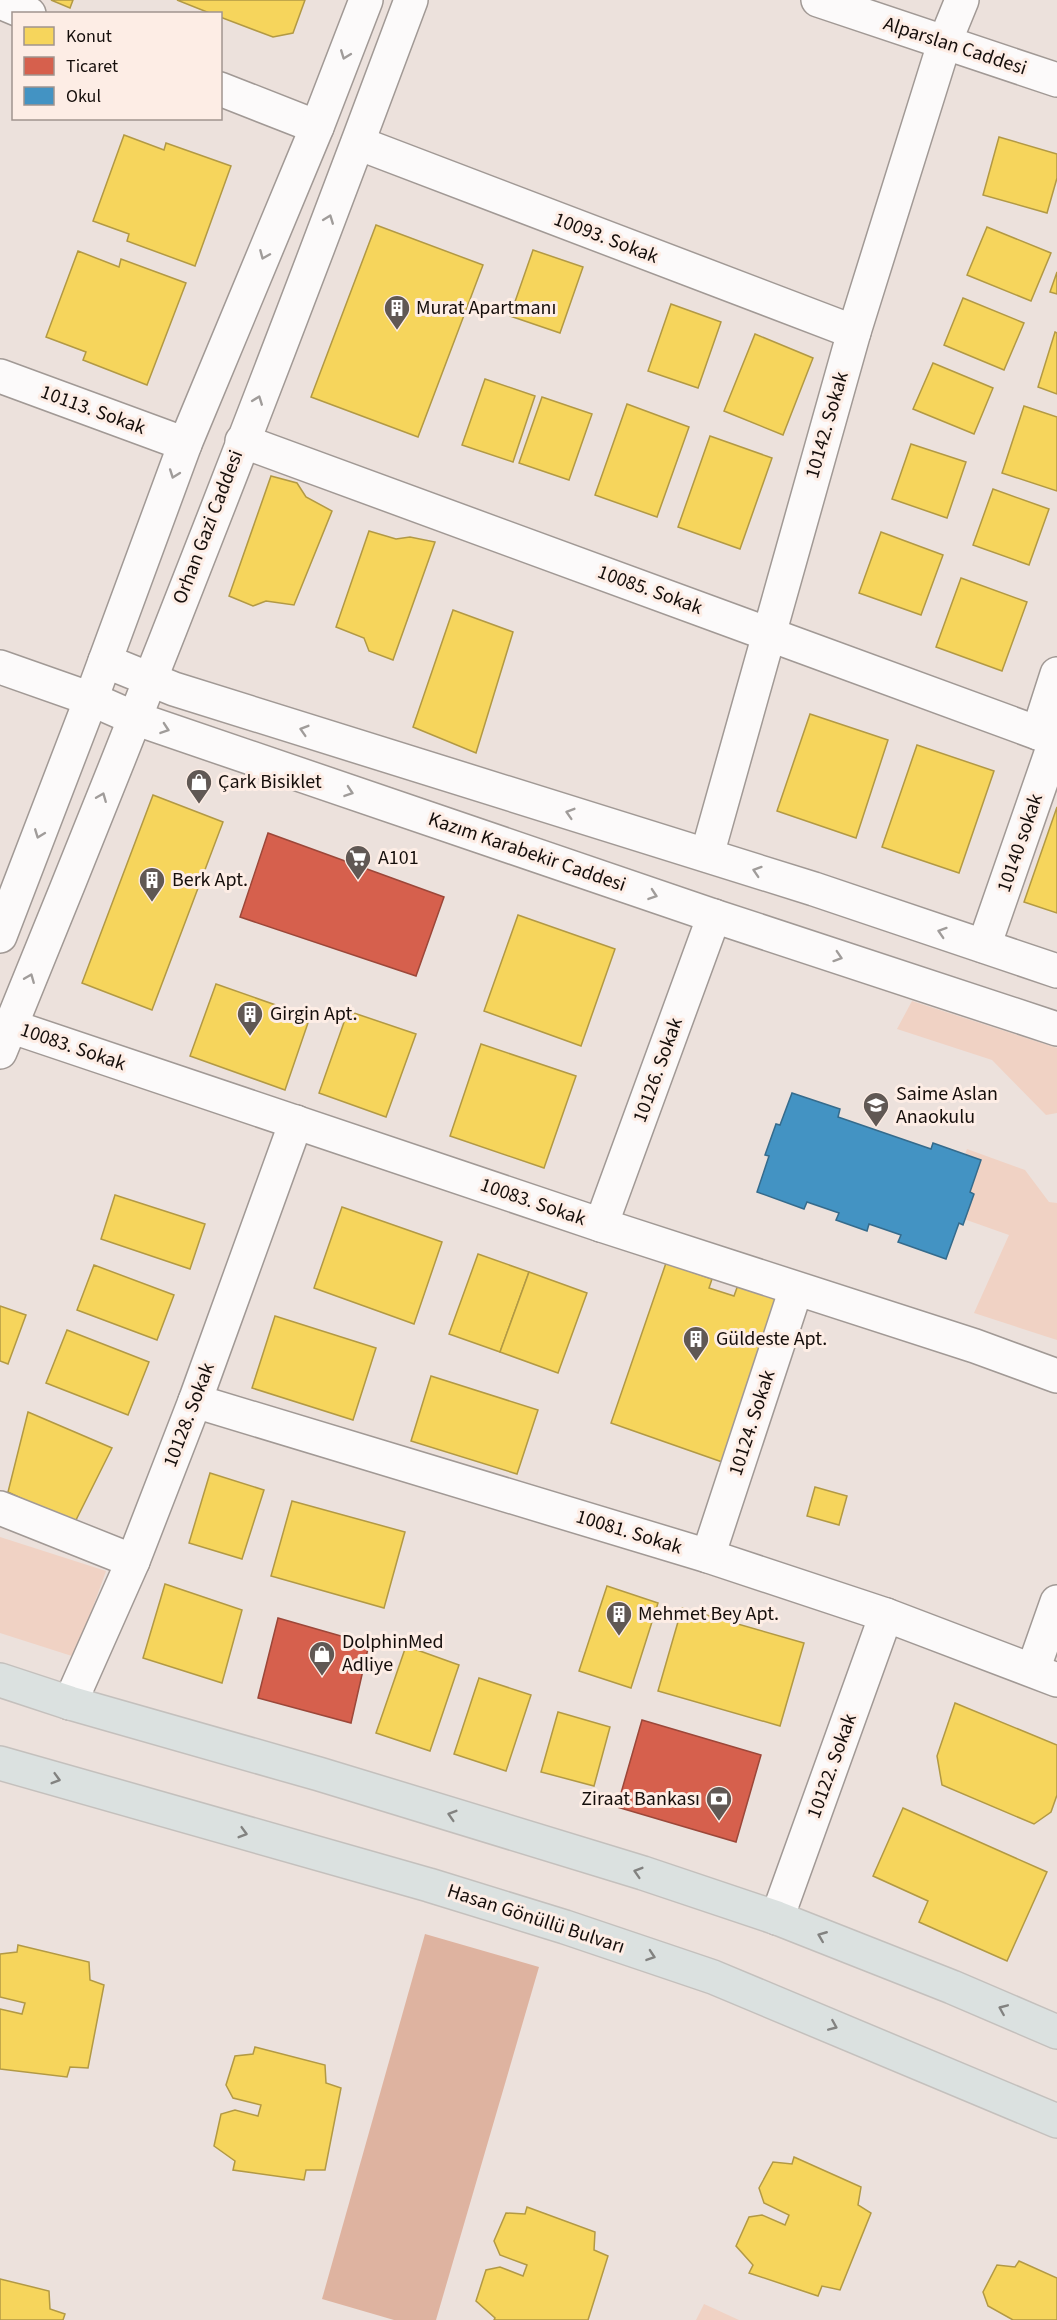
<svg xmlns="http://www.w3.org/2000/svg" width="1057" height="2320" font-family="'Source Sans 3',sans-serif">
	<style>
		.green { fill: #f0d2c4 }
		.forest { fill: #deb3a0 }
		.homes { fill: #f6d55c; stroke: #b29944; stroke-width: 1.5 }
		.shops { fill: #d6604d; stroke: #9c4739; stroke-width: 1.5 }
		.schools { fill: #4393c3; stroke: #356b8c; stroke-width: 1.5 }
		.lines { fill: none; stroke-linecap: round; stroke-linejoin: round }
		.minor-casing { stroke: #a19995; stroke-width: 36 }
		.major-casing { stroke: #c4c0bd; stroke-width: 36 }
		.minor { stroke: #fcfafa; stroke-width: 33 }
		.major { stroke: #dbe1e0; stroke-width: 33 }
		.oneway { stroke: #a09c9a }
		.oneway2 { stroke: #828280 }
		.labels { text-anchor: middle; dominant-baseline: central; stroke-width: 6; stroke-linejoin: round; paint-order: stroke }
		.street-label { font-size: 20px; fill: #150e0b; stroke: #fdede5 }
		.poi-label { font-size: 20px; fill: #150e0b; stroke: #fdede5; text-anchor: start }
	</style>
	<rect width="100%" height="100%" fill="#ece1dc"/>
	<g class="green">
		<polygon points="912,1001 1057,1048 1057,1113 1046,1115 992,1060 897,1029"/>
		<polygon points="967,1149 1025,1170 1049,1202 1057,1203 1057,1340 974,1313 1009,1235 944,1212"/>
		<polygon points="0,1537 106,1571 75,1657 0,1633"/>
		<polygon points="704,2304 739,2320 696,2320"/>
	</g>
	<polygon class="forest" points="425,1934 539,1967 436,2320 394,2320 322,2299"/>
	<g class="homes">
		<polygon points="51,0 73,0 70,8"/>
		<polygon points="177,0 305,0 293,33 273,37 220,17 220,14 212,14"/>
		<polygon points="124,135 164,150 166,143 231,166 195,266 127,241 129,234 93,221"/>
		<polygon points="999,137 1057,154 1057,178 1047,213 983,195"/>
		<polygon points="376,225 483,265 418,437 311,397"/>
		<polygon points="987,227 1051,253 1031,301 967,275"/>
		<polygon points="533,250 583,267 560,333 510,316"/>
		<polygon points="78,251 119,267 121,259 186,283 147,385 83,360 86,352 46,337"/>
		<polygon points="1057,272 1057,294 1050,292"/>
		<polygon points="963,298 1024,323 1004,370 944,345"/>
		<polygon points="671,304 721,322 698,388 648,371"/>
		<polygon points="1055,332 1057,333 1057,394 1038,387"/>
		<polygon points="755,334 813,358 783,435 724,411"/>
		<polygon points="933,363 993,388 974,434 913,409"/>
		<polygon points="485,379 535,396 513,462 462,445"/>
		<polygon points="542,397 592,414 569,480 519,463"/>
		<polygon points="627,404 689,427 657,517 595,495"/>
		<polygon points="1024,406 1057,417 1057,491 1002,473"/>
		<polygon points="710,436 772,458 740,549 678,527"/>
		<polygon points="911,444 966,462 947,518 892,499"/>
		<polygon points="271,476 297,483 306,497 332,511 294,605 266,601 253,606 229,596"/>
		<polygon points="993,489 1049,509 1029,565 973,545"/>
		<polygon points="369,531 396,539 410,537 435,542 393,660 369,651 364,638 336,627"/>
		<polygon points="881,532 943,555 921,615 859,593"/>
		<polygon points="961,578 1027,602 1002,671 936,647"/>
		<polygon points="453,610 513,632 476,753 413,727"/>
		<polygon points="810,714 888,740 856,838 777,811"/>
		<polygon points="917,745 994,771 959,873 882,847"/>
		<polygon points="153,795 223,822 152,1010 82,983"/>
		<polygon points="1057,807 1057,913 1024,902"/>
		<polygon points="518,915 615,949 581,1046 484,1011"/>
		<polygon points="216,984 310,1017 285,1090 190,1056"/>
		<polygon points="348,1011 416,1034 386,1117 319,1093"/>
		<polygon points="481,1044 576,1076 544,1168 450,1136"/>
		<polygon points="115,1195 205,1224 190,1269 101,1239"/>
		<polygon points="342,1207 442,1242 414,1324 314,1288"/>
		<polygon points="478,1254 529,1272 500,1352 449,1334"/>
		<polygon points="666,1263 712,1279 709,1288 734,1296 738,1285 781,1300 725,1463 611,1423"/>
		<polygon points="94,1265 174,1295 157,1340 77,1310"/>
		<polygon points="529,1272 587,1293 558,1373 500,1352"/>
		<polygon points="0,1306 26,1315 8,1364 0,1361"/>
		<polygon points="275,1316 376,1348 353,1420 252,1388"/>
		<polygon points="67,1330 149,1362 128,1415 46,1383"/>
		<polygon points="431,1376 538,1410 517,1474 411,1441"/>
		<polygon points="28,1412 112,1448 74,1524 8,1492"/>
		<polygon points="210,1473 264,1490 242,1559 189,1543"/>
		<polygon points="815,1487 847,1496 839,1525 807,1516"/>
		<polygon points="292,1501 405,1532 384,1608 271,1576"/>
		<polygon points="165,1584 242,1610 222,1683 143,1658"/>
		<polygon points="607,1586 658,1603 631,1688 579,1671"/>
		<polygon points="682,1608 804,1643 780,1726 658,1691"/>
		<polygon points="406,1646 459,1665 430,1751 376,1733"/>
		<polygon points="479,1678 531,1695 506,1771 454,1754"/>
		<polygon points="955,1703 1057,1745 1057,1795 1051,1812 1034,1824 942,1785 937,1756"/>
		<polygon points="558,1712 610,1727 594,1786 541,1772"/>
		<polygon points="903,1808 1047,1872 1007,1961 919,1922 928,1901 873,1876"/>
		<polygon points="18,1945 89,1962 90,1980 104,1985 88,2068 70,2067 67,2077 0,2069 0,2009 22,2014 25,2003 0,1997 0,1954 17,1952"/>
		<polygon points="255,2047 325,2065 326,2083 341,2088 325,2170 306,2170 304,2180 233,2170 235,2161 214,2146 221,2114 235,2110 258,2116 261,2105 233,2098 226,2085 235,2056 253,2054"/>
		<polygon points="794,2157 861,2187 858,2205 871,2213 840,2290 822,2286 818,2296 749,2273 753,2265 736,2246 749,2217 762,2215 785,2225 789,2215 764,2203 759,2188 773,2162 792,2164"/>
		<polygon points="527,2207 595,2232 594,2250 608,2256 588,2320 494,2320 495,2318 476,2301 486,2270 500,2267 523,2276 527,2265 500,2255 494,2241 506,2213 525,2214"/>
		<polygon points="1019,2261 1057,2278 1057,2320 1013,2320 988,2306 983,2292 997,2265 1015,2267"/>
		<polygon points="0,2279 49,2291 50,2309 65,2314 63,2320 0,2320"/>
	</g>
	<g class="shops">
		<polygon points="268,833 444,897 416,976 240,917"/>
		<polygon points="278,1618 369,1644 351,1723 258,1698"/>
		<polygon points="642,1720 761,1755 736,1842 617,1807"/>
	</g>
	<polygon class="schools" points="792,1093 840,1109 838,1117 931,1149 933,1143 981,1160 970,1192 974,1194 963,1225 959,1223 946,1259 898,1242 901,1235 869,1224 867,1231 836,1220 839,1213 807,1202 804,1209 757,1192 769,1156 765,1155 776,1124 780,1125"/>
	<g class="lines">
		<g class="minor-casing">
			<g id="minor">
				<polyline points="818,0 1057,80"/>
				<polyline points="0,2 29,14"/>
				<polyline points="220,89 317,127"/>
				<polyline points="358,143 854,332"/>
				<polyline points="0,376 185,444"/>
				<polyline points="242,441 1057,740"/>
				<polyline points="105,661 174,689 814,889 1057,971"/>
				<polyline points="0,667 91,699 134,718 714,916 1057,1029"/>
				<polyline points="1038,733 1057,674"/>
				<polyline points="707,855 854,332 944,44 962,0"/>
				<polyline points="0,936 91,699 185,444 317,127 366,0"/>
				<polyline points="984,946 1056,739"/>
				<polyline points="10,1026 601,1225 975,1346 1057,1376"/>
				<path d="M0,1052C143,704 280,352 411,0"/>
				<polyline points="601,1225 714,916"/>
				<polyline points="195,1401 708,1556 886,1615 1057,1680"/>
				<polyline points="0,1508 133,1561"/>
				<polyline points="708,1556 796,1289"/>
				<polyline points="1033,1670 1057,1602"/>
				<polyline points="70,1703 133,1561 195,1401 296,1122"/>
				<polyline points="777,1918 886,1615"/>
			</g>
		</g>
		<g class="major-casing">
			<g id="major">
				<polyline points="0,1680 70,1703 319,1774 643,1873 777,1918 952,1987 1057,2032"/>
				<polyline points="0,1763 429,1885 565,1927 713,1977 1057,2121"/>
			</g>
		</g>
		<use href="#minor" class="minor"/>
		<use href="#major" class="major"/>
	</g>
	<defs><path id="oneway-chevron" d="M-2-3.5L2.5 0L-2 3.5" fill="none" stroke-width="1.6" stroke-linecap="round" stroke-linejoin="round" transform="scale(1.5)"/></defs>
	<g class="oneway">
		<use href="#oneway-chevron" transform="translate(345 55) rotate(111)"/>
		<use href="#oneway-chevron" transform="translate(329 219) rotate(-69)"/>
		<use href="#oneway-chevron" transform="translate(264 255) rotate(113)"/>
		<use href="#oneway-chevron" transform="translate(258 400) rotate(-69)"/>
		<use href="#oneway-chevron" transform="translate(174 474) rotate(110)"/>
		<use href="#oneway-chevron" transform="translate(165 729) rotate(19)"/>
		<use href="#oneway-chevron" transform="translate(304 730) rotate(-163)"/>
		<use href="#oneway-chevron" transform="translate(349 792) rotate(19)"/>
		<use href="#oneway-chevron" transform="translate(102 797) rotate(-68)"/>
		<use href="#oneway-chevron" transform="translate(570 813) rotate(-163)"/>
		<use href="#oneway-chevron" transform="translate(39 834) rotate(111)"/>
		<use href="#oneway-chevron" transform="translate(757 871) rotate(-162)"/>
		<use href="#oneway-chevron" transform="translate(653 895) rotate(19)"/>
		<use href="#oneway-chevron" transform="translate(942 932) rotate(-162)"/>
		<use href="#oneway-chevron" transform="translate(838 957) rotate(18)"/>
		<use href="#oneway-chevron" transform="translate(30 978) rotate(-68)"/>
	</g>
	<g class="oneway2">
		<use href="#oneway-chevron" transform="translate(56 1779) rotate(16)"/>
		<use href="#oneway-chevron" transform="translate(452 1815) rotate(-163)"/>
		<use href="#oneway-chevron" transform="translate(243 1833) rotate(16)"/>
		<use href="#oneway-chevron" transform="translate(638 1872) rotate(-163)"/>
		<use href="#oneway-chevron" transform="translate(822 1936) rotate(-158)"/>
		<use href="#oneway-chevron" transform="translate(651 1956) rotate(19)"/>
		<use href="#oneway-chevron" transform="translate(1003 2009) rotate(-157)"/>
		<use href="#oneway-chevron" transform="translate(833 2026) rotate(23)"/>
	</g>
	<defs>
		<g id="building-pin" transform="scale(1.35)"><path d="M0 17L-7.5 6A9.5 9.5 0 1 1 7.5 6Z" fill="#605854" stroke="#fdede5"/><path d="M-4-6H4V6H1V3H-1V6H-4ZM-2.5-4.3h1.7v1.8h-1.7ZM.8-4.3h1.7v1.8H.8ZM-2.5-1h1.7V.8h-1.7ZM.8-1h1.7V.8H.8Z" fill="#fff"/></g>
		<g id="shop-pin" transform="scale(1.35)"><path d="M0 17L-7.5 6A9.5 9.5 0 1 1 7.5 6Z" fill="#605854" stroke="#fdede5"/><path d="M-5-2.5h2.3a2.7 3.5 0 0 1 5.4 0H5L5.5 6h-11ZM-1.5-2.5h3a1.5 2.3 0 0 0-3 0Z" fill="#fff"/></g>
		<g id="supermarket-pin" transform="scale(1.35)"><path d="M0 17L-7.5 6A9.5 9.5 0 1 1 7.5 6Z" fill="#605854" stroke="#fdede5"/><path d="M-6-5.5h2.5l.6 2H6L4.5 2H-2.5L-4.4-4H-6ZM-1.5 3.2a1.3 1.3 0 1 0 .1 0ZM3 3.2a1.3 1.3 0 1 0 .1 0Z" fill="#fff"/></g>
		<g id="school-pin" transform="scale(1.35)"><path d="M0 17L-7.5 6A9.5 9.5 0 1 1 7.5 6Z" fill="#605854" stroke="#fdede5"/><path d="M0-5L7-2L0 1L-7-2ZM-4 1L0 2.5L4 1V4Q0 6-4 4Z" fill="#fff"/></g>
		<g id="bank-pin" transform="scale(1.35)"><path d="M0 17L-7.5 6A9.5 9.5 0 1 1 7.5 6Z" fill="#605854" stroke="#fdede5"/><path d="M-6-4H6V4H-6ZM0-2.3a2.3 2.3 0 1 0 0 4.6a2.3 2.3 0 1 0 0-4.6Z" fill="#fff"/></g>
	</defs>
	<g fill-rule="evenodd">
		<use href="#building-pin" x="397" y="308"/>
		<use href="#shop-pin" x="199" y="782"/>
		<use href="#supermarket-pin" x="358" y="858"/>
		<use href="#building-pin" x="152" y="880"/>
		<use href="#building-pin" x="250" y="1014"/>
		<use href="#school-pin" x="876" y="1105"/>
		<use href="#building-pin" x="696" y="1339"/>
		<use href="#building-pin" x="619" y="1614"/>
		<use href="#shop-pin" x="322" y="1654"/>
		<use href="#bank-pin" x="719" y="1799"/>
	</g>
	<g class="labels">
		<g class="street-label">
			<text transform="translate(955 46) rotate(18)">Alparslan Caddesi</text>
			<text transform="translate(606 238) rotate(21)">10093. Sokak</text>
			<text transform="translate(93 410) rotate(20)">10113. Sokak</text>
			<text transform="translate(827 425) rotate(-74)">10142. Sokak</text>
			<text transform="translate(208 527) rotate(-69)">Orhan Gazi Caddesi</text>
			<text transform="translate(650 590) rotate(20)">10085. Sokak</text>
			<text transform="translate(1020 843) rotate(-71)">10140 sokak</text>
			<text transform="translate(527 852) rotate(19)">Kazım Karabekir Caddesi</text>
			<text transform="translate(73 1047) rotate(19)">10083. Sokak</text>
			<text transform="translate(658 1070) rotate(-70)">10126. Sokak</text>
			<text transform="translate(533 1202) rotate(19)">10083. Sokak</text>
			<text transform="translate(189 1415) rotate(-69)">10128. Sokak</text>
			<text transform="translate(752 1423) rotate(-72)">10124. Sokak</text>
			<text transform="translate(629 1532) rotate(17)">10081. Sokak</text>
			<text transform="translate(832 1766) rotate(-70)">10122. Sokak</text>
			<text transform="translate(536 1919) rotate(18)">Hasan Gönüllü Bulvarı</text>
		</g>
		<g class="poi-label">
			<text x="416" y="308">Murat Apartmanı</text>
			<text x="218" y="782">Çark Bisiklet</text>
			<text x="378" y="858">A101</text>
			<text x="172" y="880">Berk Apt.</text>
			<text x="270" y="1014">Girgin Apt.</text>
			<text x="896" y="1094">Saime Aslan<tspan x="896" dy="23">Anaokulu</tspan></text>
			<text x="716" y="1339">Güldeste Apt.</text>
			<text x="638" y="1614">Mehmet Bey Apt.</text>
			<text x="342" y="1642">DolphinMed<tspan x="342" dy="23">Adliye</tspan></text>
			<text x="700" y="1799" text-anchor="end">Ziraat Bankası</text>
		</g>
	</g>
	<rect x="12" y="12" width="210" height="108" fill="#fdede5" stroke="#a0948e" stroke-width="1.5"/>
	<rect x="24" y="27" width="30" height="18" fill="#f6d55c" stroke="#a0948e" stroke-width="1.5"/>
	<text x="66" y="42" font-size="18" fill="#150e0b">Konut</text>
	<rect x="24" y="57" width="30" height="18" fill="#d6604d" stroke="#a0948e" stroke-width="1.5"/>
	<text x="66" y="72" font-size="18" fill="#150e0b">Ticaret</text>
	<rect x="24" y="87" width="30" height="18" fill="#4393c3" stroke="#a0948e" stroke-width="1.5"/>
	<text x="66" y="102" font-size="18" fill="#150e0b">Okul</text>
</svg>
